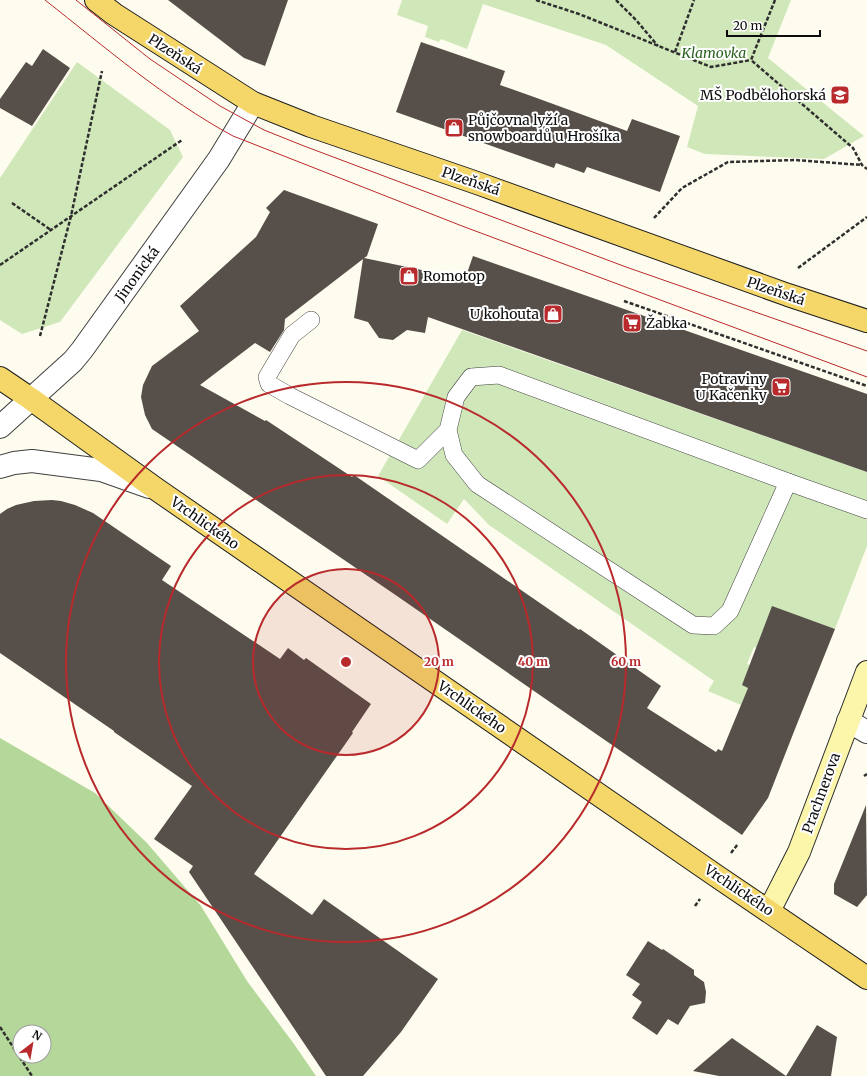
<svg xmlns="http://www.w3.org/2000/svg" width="867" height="1076" font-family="Merriweather,serif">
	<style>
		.green { fill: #d0e8b9 }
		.forest { fill: #b3d899; fill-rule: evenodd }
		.building { fill: #564f4a }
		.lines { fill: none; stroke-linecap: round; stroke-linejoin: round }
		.service-casing { stroke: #404040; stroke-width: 18 }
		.minor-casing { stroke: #404040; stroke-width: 24 }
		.tertiary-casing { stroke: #404040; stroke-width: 24 }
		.secondary-casing { stroke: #2f2f2f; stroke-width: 24 }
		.primary-casing { stroke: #1e1e1e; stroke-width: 24 }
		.path { stroke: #2f2f2f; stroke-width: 2.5; stroke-dasharray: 4 2; stroke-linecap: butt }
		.service { stroke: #fff; stroke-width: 17 }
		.minor { stroke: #fff; stroke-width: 22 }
		.tertiary { stroke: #fff; stroke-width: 22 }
		.secondary { stroke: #fcf6ab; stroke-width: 22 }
		.primary { stroke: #f4d669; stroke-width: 22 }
		.tram { stroke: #b92a2c; stroke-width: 1 }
		.ring { fill: none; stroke: #b92a2c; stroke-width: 2 }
		.labels { text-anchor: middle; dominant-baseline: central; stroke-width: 4; stroke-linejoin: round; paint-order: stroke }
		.park-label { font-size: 14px; font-style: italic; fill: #2c6320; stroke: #fff }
		.street-label { font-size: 14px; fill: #0d0d0d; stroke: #fff }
		.poi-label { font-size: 14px; fill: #0d0d0d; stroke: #fff; text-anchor: end }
		.centre { fill: #b92a2c; stroke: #fff; stroke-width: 2 }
		.ring-label { font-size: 12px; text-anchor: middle; font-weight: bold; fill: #b92a2c; stroke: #fff; stroke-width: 4; stroke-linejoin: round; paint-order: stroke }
	</style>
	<rect width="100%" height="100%" fill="#fefcee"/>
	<g class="green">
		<polygon points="402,0 791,0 768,58 864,136 824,159 705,154 687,147 698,106 606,45 483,4 467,49 441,39 439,42 425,37 428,26 397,15"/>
		<polygon points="77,62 170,130 183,157 60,322 22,334 0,320 0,178"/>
		<polygon points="462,330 867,472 867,546 835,629 772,607 756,648 754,647 747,664 750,665 742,685 748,688 741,705 708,691 714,681 489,525 464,499 447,524 378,476"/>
	</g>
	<path class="forest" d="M0,738L95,793L147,843L201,906L247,981L294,1044L316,1076H0ZM20,1032H44V1056H20Z"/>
	<g class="building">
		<polygon points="168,0 288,0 265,66 244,58"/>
		<polygon points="421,42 505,71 500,85 534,97 627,131 632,119 680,136 660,192 587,167 584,173 556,163 554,168 396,112"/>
		<polygon points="43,49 70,68 32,126 0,108 0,99 26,62 32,66"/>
		<polygon points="284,190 378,224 367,256 364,258 465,279 473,256 867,394 867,472 428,317 425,333 407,330 393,340 379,338 368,322 354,318 363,259 285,319 284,330 270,352 255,343 200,385 265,421 266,420 352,477 354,475 579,630 580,629 661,686 647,708 716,752 718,749 722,751 748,688 742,685 772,606 835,629 795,729 768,798 742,835 397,596 152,429 145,415 141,397 143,385 152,366 199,331 180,306 256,237 270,212 266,208"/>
		<polygon points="52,500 61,501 75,505 93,513 171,566 162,580 280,659 288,648 304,660 306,658 371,704 352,732 353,733 254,874 312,915 324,899 438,979 401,1032 363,1076 326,1076 189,872 193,866 154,839 192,786 114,732 114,731 0,653 0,514 7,509 16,505 34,501"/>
		<polygon points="866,805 867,895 857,907 834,894 834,884"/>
		<polygon points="648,941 662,950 663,949 694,970 694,975 704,982 706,992 705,1003 690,1006 678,1025 668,1019 657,1035 632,1018 642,1002 632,995 640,984 626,975"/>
		<polygon points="817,1025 837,1037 831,1076 719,1076 693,1071 732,1038 786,1076"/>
	</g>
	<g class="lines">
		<g class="service-casing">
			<g id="service">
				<polyline points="311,320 292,335 267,377 269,384 290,396 418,460 448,430 456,397 471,377 499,375 788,482 730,611 714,626 693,625 477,484 454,455 448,430"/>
				<polyline points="788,482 867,510"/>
			</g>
		</g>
		<g class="minor-casing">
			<polyline id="minor" points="848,721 867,732"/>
		</g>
		<g class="tertiary-casing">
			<g id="tertiary">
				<polyline points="0,427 31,399 73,361 82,350 219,159 253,103"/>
				<polyline points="0,467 14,463 32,461 101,470 149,487"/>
			</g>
		</g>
		<g class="secondary-casing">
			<polyline id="secondary" points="769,911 799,852 867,672"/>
		</g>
		<g class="primary-casing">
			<g id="primary">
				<polyline points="96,0 114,14 253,103 311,126 477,183 788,295 867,321"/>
				<polyline points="0,378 31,399 156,489 715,875 867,978"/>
			</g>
		</g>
		<g class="path">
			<polyline points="536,0 579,14 711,67 751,60"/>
			<polyline points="616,0 636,20 658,46"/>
			<polyline points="775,0 751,60 853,148 862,165 867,169"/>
			<polyline points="675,52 694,0"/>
			<polyline points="12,203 51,230"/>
			<polyline points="654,218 682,188 728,162 795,160 862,165"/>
			<polyline points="0,265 182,140"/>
			<polyline points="798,268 867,217"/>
			<polyline points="624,301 867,386"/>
			<polyline points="40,336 71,216 102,71"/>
			<polyline points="864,776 867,774"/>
			<polyline points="731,853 738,844"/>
			<polyline points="695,906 700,899"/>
			<polyline points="0,1027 32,1076"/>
		</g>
		<use href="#service" class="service"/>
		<use href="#minor" class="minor"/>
		<use href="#tertiary" class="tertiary"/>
		<use href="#secondary" class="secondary"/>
		<use href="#primary" class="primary"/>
		<g class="tram">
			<path d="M45,0C106,48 165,99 233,136L462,226L867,377"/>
			<polyline points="76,0 150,59 220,106 264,130 304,146 626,267 867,351"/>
		</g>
	</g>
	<circle cx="346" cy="662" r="93" fill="#b92a2c" fill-opacity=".12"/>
	<g class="ring">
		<circle cx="346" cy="662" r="93"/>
		<circle cx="346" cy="662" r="187"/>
		<circle cx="346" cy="662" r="280"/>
	</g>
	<defs>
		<g id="school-square" transform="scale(1)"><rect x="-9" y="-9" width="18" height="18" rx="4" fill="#b92a2c" stroke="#fff"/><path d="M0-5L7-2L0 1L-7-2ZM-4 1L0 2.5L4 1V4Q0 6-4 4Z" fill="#fff"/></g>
		<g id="shop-square" transform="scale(1)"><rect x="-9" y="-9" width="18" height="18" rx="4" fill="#b92a2c" stroke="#fff"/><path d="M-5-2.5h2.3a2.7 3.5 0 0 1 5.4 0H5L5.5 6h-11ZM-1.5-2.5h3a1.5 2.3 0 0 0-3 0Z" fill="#fff"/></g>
		<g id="supermarket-square" transform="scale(1)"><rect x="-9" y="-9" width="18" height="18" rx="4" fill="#b92a2c" stroke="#fff"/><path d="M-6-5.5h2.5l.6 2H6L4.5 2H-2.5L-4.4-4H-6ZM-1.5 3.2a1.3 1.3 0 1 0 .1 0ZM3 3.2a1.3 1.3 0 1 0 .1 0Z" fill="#fff"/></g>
	</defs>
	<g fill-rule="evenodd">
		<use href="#school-square" x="840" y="95"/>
		<use href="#shop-square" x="454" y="128"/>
		<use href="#shop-square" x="409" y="276"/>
		<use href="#shop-square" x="553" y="314"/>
		<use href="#supermarket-square" x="632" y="323"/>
		<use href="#supermarket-square" x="781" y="387"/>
	</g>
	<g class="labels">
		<g class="park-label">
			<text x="714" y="53">Klamovka</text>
		</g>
		<g class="street-label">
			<text transform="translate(175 54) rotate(33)">Plzeňská</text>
			<text transform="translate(471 181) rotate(19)">Plzeňská</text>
			<text transform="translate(137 274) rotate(-54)">Jinonická</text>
			<text transform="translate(776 291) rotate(19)">Plzeňská</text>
			<text transform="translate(205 523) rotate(35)">Vrchlického</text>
			<text transform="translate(472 707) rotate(35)">Vrchlického</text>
			<text transform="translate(821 793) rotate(-70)">Prachnerova</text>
			<text transform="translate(739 890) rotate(34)">Vrchlického</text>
		</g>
		<g class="poi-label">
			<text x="826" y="95">MŠ Podbělohorská</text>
			<text x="468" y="120" text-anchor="start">Půjčovna lyží a<tspan x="468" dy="16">snowboardů u Hrošíka</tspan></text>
			<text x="423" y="276" text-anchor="start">Romotop</text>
			<text x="539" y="314">U kohouta</text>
			<text x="646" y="323" text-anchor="start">Žabka</text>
			<text x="767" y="379">Potraviny<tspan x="767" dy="16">U Kačenky</tspan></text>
		</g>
	</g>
	<circle cx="346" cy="662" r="6" class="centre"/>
	<g class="ring-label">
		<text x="439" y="666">20 m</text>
		<text x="533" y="666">40 m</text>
		<text x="626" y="666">60 m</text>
	</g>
	<g transform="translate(32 1044) rotate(31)"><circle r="19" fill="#ffffff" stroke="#9e9e9e"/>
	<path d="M0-3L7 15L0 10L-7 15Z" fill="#b92a2c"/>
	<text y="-6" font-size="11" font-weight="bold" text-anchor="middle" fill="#0d0d0d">N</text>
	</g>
	<path d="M727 30v6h93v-6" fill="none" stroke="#0d0d0d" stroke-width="2"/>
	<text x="733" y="30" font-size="12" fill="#0d0d0d" stroke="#ffffff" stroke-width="3" paint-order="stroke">20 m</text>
</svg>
